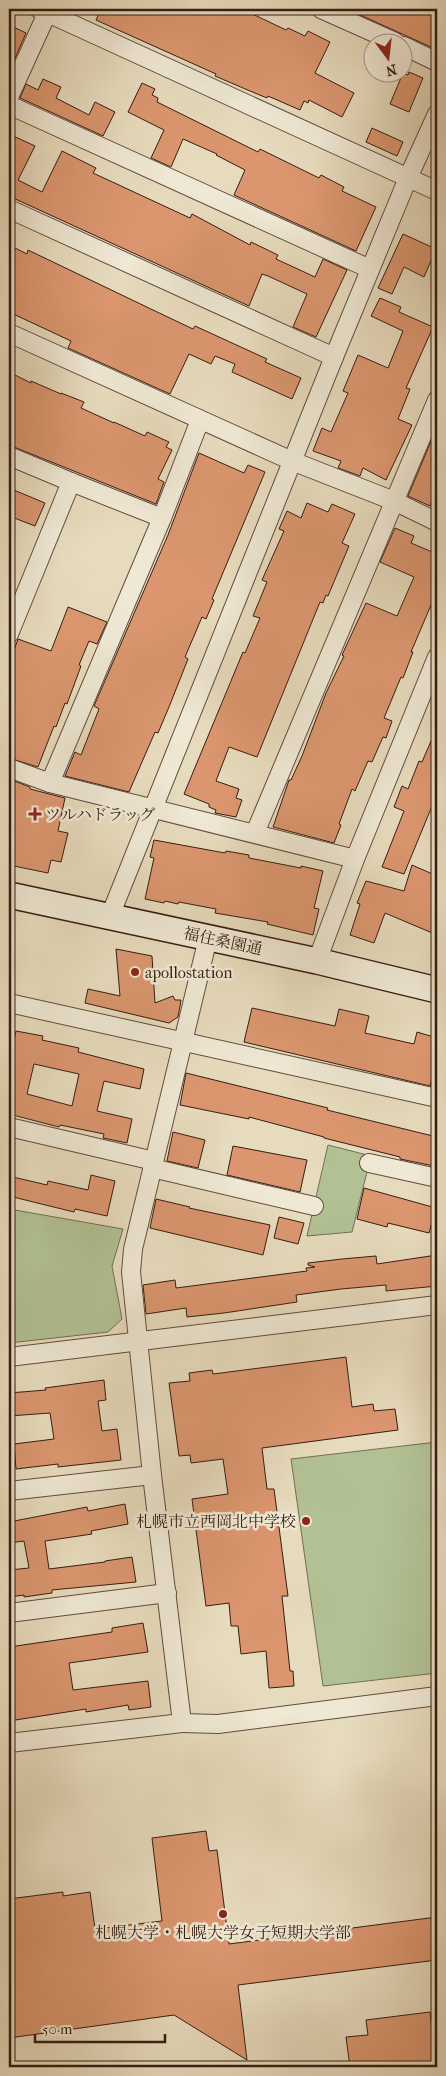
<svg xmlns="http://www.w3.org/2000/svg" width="446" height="2076" font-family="'IM FELL French Canon','Noto Serif JP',serif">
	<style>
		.green { fill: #b1c194; stroke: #746e53 }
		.building { fill: #db966f; stroke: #361c12; fill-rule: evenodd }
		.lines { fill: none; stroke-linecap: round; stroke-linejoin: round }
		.street-casing { stroke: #624c3d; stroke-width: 20 }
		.secondary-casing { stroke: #361c12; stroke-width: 28 }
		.street { stroke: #efe8d4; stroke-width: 18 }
		.secondary { stroke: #efe8d4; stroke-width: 25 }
		.poi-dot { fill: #8f2418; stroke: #efe8d4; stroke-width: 2 }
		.labels { text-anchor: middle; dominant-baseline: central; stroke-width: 5; stroke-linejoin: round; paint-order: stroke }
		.poi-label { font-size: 16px; fill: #361c12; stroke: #efe8d4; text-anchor: start }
		.street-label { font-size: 16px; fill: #361c12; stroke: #efe8d4 }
	</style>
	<rect width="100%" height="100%" fill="#e7dbbd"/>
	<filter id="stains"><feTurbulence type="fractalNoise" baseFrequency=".004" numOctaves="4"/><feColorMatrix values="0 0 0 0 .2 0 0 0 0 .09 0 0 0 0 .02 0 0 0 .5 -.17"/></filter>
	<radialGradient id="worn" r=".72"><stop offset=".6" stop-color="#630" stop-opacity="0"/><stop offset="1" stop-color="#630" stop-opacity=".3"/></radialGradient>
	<g class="green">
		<polygon points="328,1145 371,1156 352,1232 307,1236"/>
		<polygon points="9,1209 123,1229 112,1266 122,1319 108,1332 9,1343"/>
		<polygon points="437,1442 437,1673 323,1686 291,1459"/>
	</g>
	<g class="building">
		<polygon points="101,9 242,9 286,30 288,28 305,36 308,31 330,42 315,73 354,93 342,117 309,100 308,103 304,101 300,110 268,96 267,98 250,91 215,76 216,74 96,20"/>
		<polygon points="347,9 386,9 397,14 400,9 437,9 437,38 433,48"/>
		<polygon points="9,25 26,33 9,72"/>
		<polygon points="409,72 423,78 409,112 390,104 403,73 408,75"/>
		<polygon points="43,79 61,87 56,98 89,115 95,102 115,112 103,136 20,98 26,84 38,90"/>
		<polygon points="142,83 155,89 152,95 158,98 157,102 258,152 260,149 319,178 321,175 344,187 342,191 376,207 356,251 234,195 245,170 216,155 217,154 183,139 171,167 151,158 164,130 128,112"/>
		<polygon points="372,128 403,142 397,156 366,142"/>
		<polygon points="9,134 35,146 18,180 42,192 62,151 96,168 93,173 190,218 192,214 250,245 251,242 278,255 276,259 315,277 323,259 347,270 316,337 293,327 307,294 268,276 262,274 249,306 11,197 9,198"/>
		<polygon points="403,234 436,249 424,277 404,267 392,294 378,288"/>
		<polygon points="9,245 27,254 28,250 153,310 193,329 195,326 267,359 265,362 301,378 292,399 232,372 235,364 215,356 211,364 189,354 170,394 68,348 71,341 9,312"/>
		<polygon points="380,298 401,307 399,312 433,327 406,388 410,389 398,419 412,425 386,480 363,468 360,476 338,468 341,461 313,451 322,428 331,432 348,393 343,391 358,355 388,368 403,331 371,316"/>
		<polygon points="9,372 31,383 31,381 61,394 61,393 84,402 81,408 114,423 114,422 145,436 147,432 169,442 166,447 172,450 158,479 164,482 156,504 9,445"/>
		<polygon points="437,427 437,503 432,501 430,506 408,496"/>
		<polygon points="199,453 244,473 248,465 265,472 212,599 214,600 206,619 202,617 185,657 188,659 169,707 158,733 155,732 129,792 65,776 75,752 81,755 99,709 94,706 168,535"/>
		<polygon points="9,488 45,503 35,526 9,516"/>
		<polygon points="307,503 328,512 332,504 355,514 342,543 349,546 328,596 326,595 323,603 320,602 257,757 229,747 216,781 239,789 236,798 242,800 236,817 215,813 216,810 209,807 209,804 184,794 243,652 245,653 260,618 253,616 267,582 262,580 284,531 279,529 287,511 301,518"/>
		<polygon points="395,528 414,536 411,543 437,554 437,591 411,652 413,652 403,678 401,677 384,718 392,721 386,738 383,737 372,762 368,761 355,791 352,789 339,824 341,825 334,843 273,827 289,780 291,780 302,756 326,693 344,656 342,655 366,603 397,616 414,577 380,562"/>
		<polygon points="68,607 107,622 97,644 89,641 79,665 81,666 67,704 65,703 56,727 54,726 38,767 9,758 9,664 18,639 51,651"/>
		<polygon points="437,727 437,794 404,874 382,867 404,811 394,807 402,786 408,789 419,761 422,762"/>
		<polygon points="9,779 30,787 30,789 65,798 58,831 68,833 61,862 51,860 48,873 9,865"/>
		<polygon points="154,840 225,853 226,851 249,855 249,858 301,868 301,866 323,871 314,908 319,909 313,935 267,924 268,922 215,913 216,909 179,902 178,904 165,901 164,903 145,899 154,858 150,857"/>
		<polygon points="412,865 437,876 437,935 385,913 374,943 350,935 360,904 357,903 366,881 404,891"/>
		<polygon points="116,949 152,956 155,1003 173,996 175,1000 181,1000 178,1017 169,1023 85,1003 88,989 120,996"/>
		<polygon points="252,1008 335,1026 339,1009 369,1016 365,1033 414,1044 417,1032 437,1038 437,1070 434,1069 430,1086 244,1042"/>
		<path d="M16,1031L43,1036L42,1040L79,1048L78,1052L144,1069L140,1089L104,1081L97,1111L132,1119L127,1143L103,1138L104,1134L60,1125L59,1127L9,1114V1063ZM34,1064L79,1074L72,1106L27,1094Z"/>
		<polygon points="186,1073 328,1108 327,1110 437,1137 434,1166 400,1159 400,1157 324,1138 324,1137 249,1117 249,1119 180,1105"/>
		<polygon points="173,1132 205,1140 198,1168 167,1161"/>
		<polygon points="233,1146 307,1160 300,1192 227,1175"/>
		<polygon points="91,1175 115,1181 107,1216 75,1209 74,1212 9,1196 13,1177 47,1185 48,1181 88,1190"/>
		<polygon points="364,1188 436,1208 429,1233 388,1223 387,1227 357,1219"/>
		<polygon points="156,1199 190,1207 189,1208 270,1225 263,1255 150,1228"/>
		<polygon points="279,1217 304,1223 298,1244 274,1238"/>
		<polygon points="437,1255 437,1286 386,1291 386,1285 341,1289 296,1295 297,1302 224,1313 187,1317 186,1308 146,1314 143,1285 175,1280 176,1288 307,1271 306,1268 315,1267 308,1265 308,1263 342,1259 376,1256 377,1264"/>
		<polygon points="346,1357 352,1407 373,1404 374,1411 395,1409 398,1430 262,1448 267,1489 274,1489 288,1596 282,1596 290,1671 293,1671 294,1686 269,1688 266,1651 241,1654 238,1626 231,1626 229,1603 206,1606 192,1499 228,1494 223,1459 191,1463 190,1455 179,1456 169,1383 190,1381 189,1373 212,1370 213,1374"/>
		<polygon points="104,1380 106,1400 98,1401 102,1431 117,1429 121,1460 58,1467 58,1464 16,1469 14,1444 54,1439 50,1413 9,1416 9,1393 46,1390 45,1388"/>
		<polygon points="125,1504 128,1524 91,1531 92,1534 45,1541 49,1569 105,1562 105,1561 132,1557 136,1582 52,1590 52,1593 24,1597 24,1595 9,1597 9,1570 29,1568 24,1541 9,1543 9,1522 87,1507 88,1511"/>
		<polygon points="143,1623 148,1652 69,1663 73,1690 148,1681 151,1707 129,1710 128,1705 86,1712 86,1709 9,1721 9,1647 112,1632 112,1628"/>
		<polygon points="206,1831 209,1851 217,1850 229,1944 437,1917 437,1960 238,1985 247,2060 174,2015 9,2038 9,1977 12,1976 9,1953 9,1899 63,1892 63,1896 90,1892 95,1929 162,1921 152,1838"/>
		<polygon points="430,2012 437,2067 350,2067 346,2037 368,2035 366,2020"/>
	</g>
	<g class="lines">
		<g class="street-casing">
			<g id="street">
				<polyline points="39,9 437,191"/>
				<polyline points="321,9 395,42"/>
				<polyline points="404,46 437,62"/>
				<polyline points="9,97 49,9"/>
				<polyline points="9,105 370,269"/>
				<polyline points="9,209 334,357"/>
				<polyline points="9,333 292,461 394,501 437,522"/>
				<polyline points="9,456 71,482 9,634"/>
				<polyline points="71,482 162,518"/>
				<polyline points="9,768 50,783 355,859"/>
				<polyline points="50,783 162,518 200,420"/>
				<polyline points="255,833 437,400"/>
				<polyline points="110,916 334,357 408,178 437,114"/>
				<polyline points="317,961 355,859 437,657"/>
				<polyline points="9,1003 437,1098"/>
				<polyline points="9,1127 154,1161"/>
				<polyline points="369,1163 437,1178"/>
				<polyline points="152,1168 314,1206"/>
				<polyline points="9,1357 437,1305"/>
				<polyline points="9,1491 152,1475"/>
				<polyline points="9,1613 167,1593"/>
				<polyline points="182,1723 218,1724 437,1696"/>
				<polyline points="9,1743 182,1723 152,1475 131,1272 133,1249 208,938"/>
			</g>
		</g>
		<g class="secondary-casing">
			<polyline id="secondary" points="9,895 317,961 437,990"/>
		</g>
		<use href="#street" class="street"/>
		<use href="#secondary" class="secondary"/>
	</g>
	<g class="poi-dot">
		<path d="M32.5 806.5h5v5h5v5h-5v5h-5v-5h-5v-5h5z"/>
		<circle cx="135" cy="972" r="5"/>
		<circle cx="306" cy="1521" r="5"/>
		<circle cx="223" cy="1914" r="5"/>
	</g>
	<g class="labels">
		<g class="poi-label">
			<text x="45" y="814">ツルハドラッグ</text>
			<text x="145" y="972">apollostation</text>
			<text x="296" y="1521" text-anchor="end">札幌市立西岡北中学校</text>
			<text x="223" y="1932" text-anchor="middle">札幌大学・札幌大学女子短期大学部</text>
		</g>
		<g class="street-label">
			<text transform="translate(223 941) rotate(12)">福住桑園通</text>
		</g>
	</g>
	<rect width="446" height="2076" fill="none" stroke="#e7dbbd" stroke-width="30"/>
	<rect x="10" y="10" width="426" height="2056" fill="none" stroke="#361c12" stroke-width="2.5"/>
	<rect x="15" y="15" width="416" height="2046" fill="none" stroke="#361c12"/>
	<g transform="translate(388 58) rotate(165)"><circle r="24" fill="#efe8d4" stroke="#a59686"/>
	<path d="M0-4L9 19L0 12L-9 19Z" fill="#8f2418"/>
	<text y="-8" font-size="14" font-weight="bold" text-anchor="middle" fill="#361c12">N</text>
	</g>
	<path d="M35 2034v8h130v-8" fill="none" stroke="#361c12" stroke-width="2.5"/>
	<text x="42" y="2034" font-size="15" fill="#361c12" stroke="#efe8d4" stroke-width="4" paint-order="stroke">50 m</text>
	<rect width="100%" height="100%" filter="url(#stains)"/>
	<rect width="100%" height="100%" fill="url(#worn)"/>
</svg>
